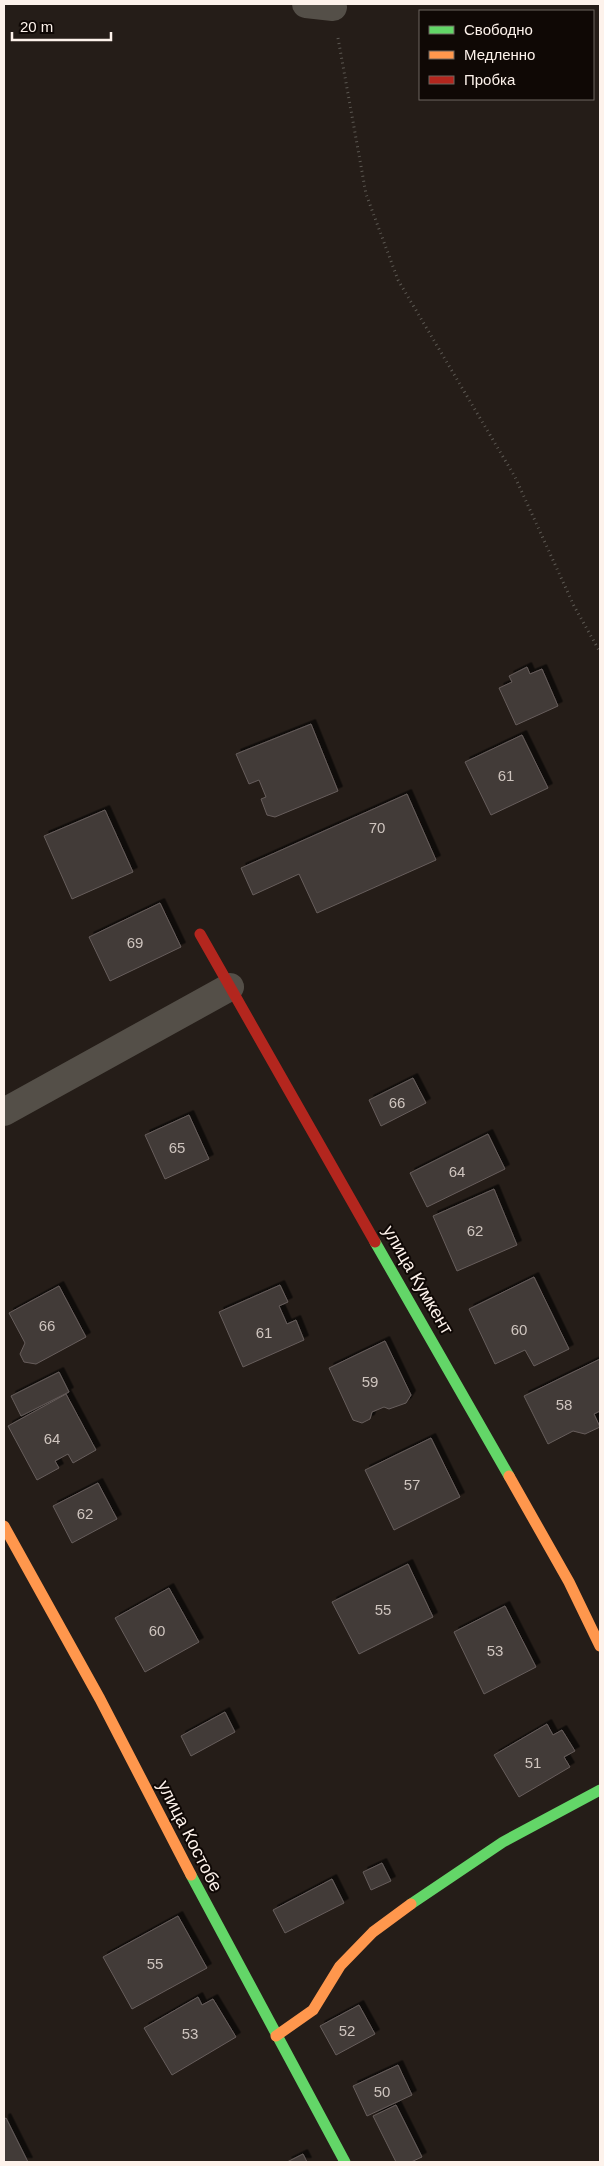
<svg xmlns="http://www.w3.org/2000/svg" width="604" height="2166" font-family="Arial,sans-serif">
	<style>
		.building { fill: #423a38; stroke: #675e5c; filter: url(#shadow) }
		.lines { fill: none; stroke-linecap: round; stroke-linejoin: round }
		.path { stroke: #5c5852; stroke-width: 3; stroke-dasharray: 1 4; stroke-linecap: butt }
		.street { stroke: #544f48; stroke-width: 28 }
		.fast { stroke: #63d668; stroke-width: 11 }
		.slow { stroke: #ff974d; stroke-width: 11 }
		.jam { stroke: #b3261e; stroke-width: 11 }
		.labels { text-anchor: middle; dominant-baseline: central; stroke-width: 4; stroke-linejoin: round; paint-order: stroke }
		.number-label { font-size: 15px; fill: #cec4be }
		.street-label { font-size: 18px; fill: #fdf2eb; stroke: #0f0805 }
	</style>
	<defs>
		<filter id="shadow"><feDropShadow dx="4.5" dy="-4.5" stdDeviation="0" flood-color="#0009"/></filter>
	</defs>
	<rect width="100%" height="100%" fill="#251d18"/>
	<g class="building">
		<polygon points="527,667 530,674 542,669 558,706 516,725 499,688 512,682 509,676"/>
		<polygon points="311,724 338,791 275,817 267,815 261,799 266,797 259,780 249,784 236,754"/>
		<polygon points="522,735 548,788 491,815 465,762"/>
		<polygon points="407,794 436,860 317,913 299,874 253,895 241,868"/>
		<polygon points="105,810 133,872 72,899 44,836"/>
		<polygon points="160,903 181,947 110,981 89,937"/>
		<polygon points="413,1078 426,1103 381,1126 369,1100"/>
		<polygon points="189,1115 209,1159 165,1179 145,1135"/>
		<polygon points="488,1134 505,1169 427,1207 410,1173"/>
		<polygon points="494,1189 517,1245 457,1271 433,1216"/>
		<polygon points="534,1277 569,1349 534,1366 525,1350 495,1364 469,1309"/>
		<polygon points="280,1285 288,1302 279,1306 287,1324 296,1320 304,1340 243,1367 219,1312"/>
		<polygon points="59,1286 86,1337 36,1364 24,1362 20,1354 25,1343 9,1313"/>
		<polygon points="385,1341 411,1395 406,1403 389,1409 384,1407 372,1412 370,1419 362,1423 353,1420 329,1368"/>
		<polygon points="600,1359 600,1411 594,1414 600,1427 585,1434 573,1431 548,1444 524,1396"/>
		<polygon points="59,1372 69,1392 21,1416 11,1396"/>
		<polygon points="66,1394 96,1450 73,1463 68,1454 55,1461 59,1468 37,1480 8,1426"/>
		<polygon points="431,1438 460,1497 394,1530 365,1470"/>
		<polygon points="98,1483 117,1519 72,1543 53,1506"/>
		<polygon points="408,1564 433,1617 359,1654 332,1602"/>
		<polygon points="169,1588 199,1642 145,1672 115,1618"/>
		<polygon points="505,1606 536,1667 484,1694 454,1632"/>
		<polygon points="225,1712 235,1732 191,1756 181,1736"/>
		<polygon points="547,1724 553,1735 562,1730 575,1751 564,1757 570,1767 519,1797 494,1755"/>
		<polygon points="382,1863 391,1881 371,1890 363,1872"/>
		<polygon points="332,1879 344,1903 285,1933 273,1910"/>
		<polygon points="178,1916 207,1968 132,2009 103,1957"/>
		<polygon points="198,1997 202,2005 213,1999 236,2037 172,2075 144,2028"/>
		<polygon points="359,2005 375,2034 336,2055 320,2026"/>
		<polygon points="398,2065 412,2095 367,2116 353,2086"/>
		<polygon points="396,2105 422,2157 411,2162 396,2162 373,2116"/>
		<polygon points="6,2118 28,2162 4,2162 4,2119"/>
		<polygon points="303,2154 307,2162 287,2162"/>
	</g>
	<g class="lines">
		<polyline class="path" points="338,38 366,194 398,280 515,477 574,606 600,652"/>
		<g class="street">
			<polyline points="306,4 333,7"/>
			<polyline points="4,1112 230,987"/>
		</g>
		<g class="fast">
			<polyline points="375,1242 509,1476"/>
			<polyline points="191,1875 345,2162"/>
			<polyline points="411,1904 503,1842 600,1790"/>
		</g>
		<g class="slow">
			<polyline points="509,1476 569,1582 600,1646"/>
			<polyline points="4,1526 100,1699 191,1875"/>
			<polyline points="276,2036 313,2010 340,1966 373,1932 411,1904"/>
		</g>
		<polyline class="jam" points="200,934 375,1242"/>
	</g>
	<g class="labels">
		<g class="number-label">
			<text x="506" y="775">61</text>
			<text x="377" y="827">70</text>
			<text x="135" y="942">69</text>
			<text x="397" y="1102">66</text>
			<text x="177" y="1147">65</text>
			<text x="457" y="1171">64</text>
			<text x="475" y="1230">62</text>
			<text x="47" y="1325">66</text>
			<text x="519" y="1329">60</text>
			<text x="264" y="1332">61</text>
			<text x="370" y="1381">59</text>
			<text x="564" y="1404">58</text>
			<text x="52" y="1438">64</text>
			<text x="412" y="1484">57</text>
			<text x="85" y="1513">62</text>
			<text x="383" y="1609">55</text>
			<text x="157" y="1630">60</text>
			<text x="495" y="1650">53</text>
			<text x="533" y="1762">51</text>
			<text x="155" y="1963">55</text>
			<text x="347" y="2030">52</text>
			<text x="190" y="2033">53</text>
			<text x="382" y="2091">50</text>
		</g>
		<g class="street-label">
			<text transform="translate(418 1280) rotate(60)">улица Кумкент</text>
			<text transform="translate(190 1836) rotate(63)">улица Костобе</text>
		</g>
	</g>
	<rect width="604" height="2166" fill="none" stroke="#fdf2eb" stroke-width="10"/>
	<rect x="419" y="10" width="175" height="90" fill="#0f0805" stroke="#6e6661"/>
	<rect x="429" y="26" width="25" height="8" fill="#63d668" stroke="#6e6661"/>
	<text x="464" y="35" font-size="15" fill="#fdf2eb">Свободно</text>
	<rect x="429" y="51" width="25" height="8" fill="#ff974d" stroke="#6e6661"/>
	<text x="464" y="60" font-size="15" fill="#fdf2eb">Медленно</text>
	<rect x="429" y="76" width="25" height="8" fill="#b3261e" stroke="#6e6661"/>
	<text x="464" y="85" font-size="15" fill="#fdf2eb">Пробка</text>
	<path d="M12 32v8h99v-8" fill="none" stroke="#fdf2eb" stroke-width="2.5"/>
	<text x="20" y="32" font-size="15" fill="#fdf2eb" stroke="#0f0805" stroke-width="4" paint-order="stroke">20 m</text>
</svg>
